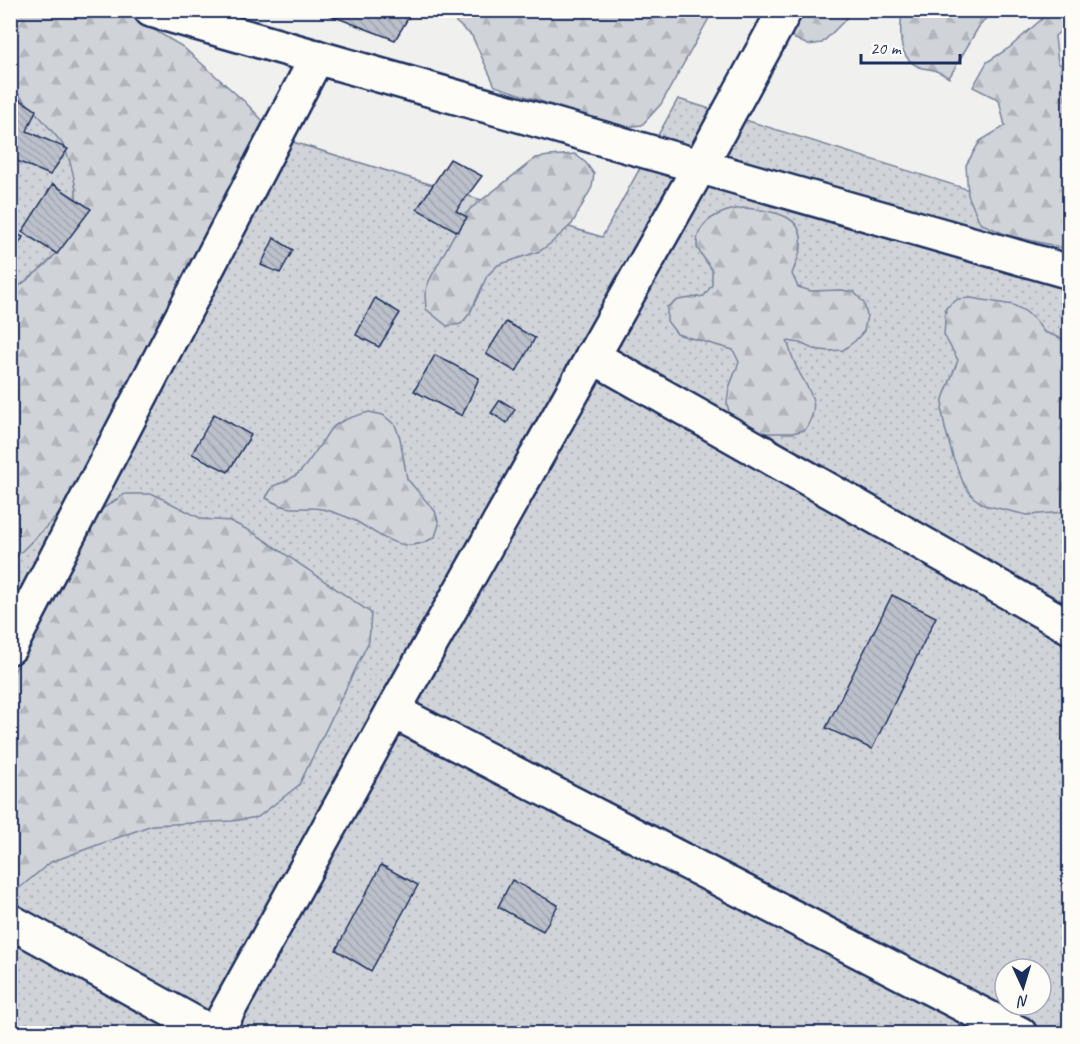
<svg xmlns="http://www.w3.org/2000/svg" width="1080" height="1044" font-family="Caveat,sans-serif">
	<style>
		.grass { fill: url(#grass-dots); stroke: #76819b; stroke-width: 1.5; fill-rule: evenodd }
		.forest { fill: url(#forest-firs); stroke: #76819b; stroke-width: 1.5 }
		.building { fill: url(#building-back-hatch); stroke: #1b2f5e; stroke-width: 1.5 }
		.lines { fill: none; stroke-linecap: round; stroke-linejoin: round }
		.minor-casing { stroke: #1b2f5e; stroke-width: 38 }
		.minor { stroke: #fdfcf7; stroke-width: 33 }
	</style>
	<defs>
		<pattern id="grass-dots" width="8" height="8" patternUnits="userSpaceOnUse" patternTransform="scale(1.5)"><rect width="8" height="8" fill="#d0d3d8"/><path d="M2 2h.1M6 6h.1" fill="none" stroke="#b2b5bc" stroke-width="1.8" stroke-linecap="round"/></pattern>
		<pattern id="forest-firs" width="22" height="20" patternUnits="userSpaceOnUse" patternTransform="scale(1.5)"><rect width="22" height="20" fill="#d0d3d8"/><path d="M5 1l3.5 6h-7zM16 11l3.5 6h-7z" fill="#b2b5bc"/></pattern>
		<pattern id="building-back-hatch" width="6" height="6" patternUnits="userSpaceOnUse" patternTransform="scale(1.5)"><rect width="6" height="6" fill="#bbc0ca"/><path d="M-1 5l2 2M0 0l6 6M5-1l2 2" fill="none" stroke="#a0a5b0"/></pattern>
	</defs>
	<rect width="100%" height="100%" fill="#f0f0ee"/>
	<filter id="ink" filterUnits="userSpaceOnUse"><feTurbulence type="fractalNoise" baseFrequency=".0167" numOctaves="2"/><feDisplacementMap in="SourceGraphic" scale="12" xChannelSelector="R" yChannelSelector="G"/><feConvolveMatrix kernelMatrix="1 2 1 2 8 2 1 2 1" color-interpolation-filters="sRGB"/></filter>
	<g filter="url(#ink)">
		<path class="grass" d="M10,55L602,237L678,99L1069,221V1033H11ZM1005,969H1041V1005H1005Z"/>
		<g class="forest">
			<path d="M14,10L110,11L131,16L183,47L245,102L264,122L261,149L123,394L59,514L11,562V292C49,264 84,238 75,184C73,171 69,157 63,145C60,140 55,135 51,130C39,115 24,101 11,86V12Z"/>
			<polygon points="451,10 713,11 661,104 642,125 616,128 586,124 561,108 495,86 472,36 450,17"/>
			<polygon points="797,11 852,11 844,21 822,43 808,45 795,39 786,29"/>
			<path d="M902,11V10L992,11L978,28L949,78C945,75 941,73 936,71C932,69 927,69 922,68C896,59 900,33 902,11Z"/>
			<polygon points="1051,11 1069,11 1069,24 1055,36 1058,63 1069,69 1069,249 1007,235 980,223 968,195 966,165 980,141 1005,126 999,100 973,87 987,62 1009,48"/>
			<polygon points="575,154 586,163 594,174 592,187 572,224 551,243 540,251 498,265 487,276 470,313 461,324 447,326 426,309 425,294 429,281 462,220 470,209 536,158 549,156"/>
			<path d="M745,208C769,211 805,213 801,246C800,255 795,265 792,274L798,287L811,291L841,290L854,292L864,303L867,316L864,331L855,341L843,350L829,351L813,349L800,343L787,341C790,350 793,360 797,368C809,393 823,402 805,430L792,433H751L730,416L727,403L729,388L739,362L733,350L677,334L667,321V307L678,300L704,296L712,285V270L697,248C697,244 697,237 699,233C706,216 728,209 745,208Z"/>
			<polygon points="971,298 1013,305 1025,311 1036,321 1044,332 1069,341 1070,503 1065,512 1027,515 984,505 973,497 964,485 953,457 945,428 942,412 943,399 958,360 944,335 946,308 958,299"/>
			<path d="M369,412L383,415L395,425L400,438L407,479L435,511L439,524L435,537C425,543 416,546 405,545C387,542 374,532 359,523C351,518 342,515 333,512C320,507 306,508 292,508C283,507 274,503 266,498L273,486C300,478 305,467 320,445C324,440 327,433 331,429C341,419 356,416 369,412Z"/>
			<polygon points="125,494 153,494 202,519 230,521 254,533 371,613 369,641 299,785 258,817 232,821 152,825 51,862 11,895 11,678 73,557 102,509"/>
		</g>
		<g class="building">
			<polygon points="329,10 413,10 395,40 327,14"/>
			<polygon points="10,93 36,110 27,131 68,149 50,175 10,158"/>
			<polygon points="450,159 482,176 456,211 467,217 458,232 417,209"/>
			<polygon points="53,184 91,209 57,254 22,232"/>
			<polygon points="10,230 23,237 10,259"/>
			<polygon points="274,238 293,250 280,273 261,265"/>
			<polygon points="375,298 400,313 379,347 356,335"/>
			<polygon points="506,322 535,338 516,372 486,354"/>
			<polygon points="435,355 479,378 462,416 414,391"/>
			<polygon points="500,400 515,409 507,423 491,413"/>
			<polygon points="214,414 251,435 228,472 192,454"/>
			<polygon points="892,595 936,617 872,749 826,728"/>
			<polygon points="381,865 418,885 371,971 336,950"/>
			<polygon points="512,880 558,905 543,931 498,907"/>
		</g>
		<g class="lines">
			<g class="minor-casing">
				<g id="minor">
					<polyline points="151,10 1070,272"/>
					<polyline points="592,356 1070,627"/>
					<polyline points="10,647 317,57"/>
					<polyline points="393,711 1020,1034"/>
					<polyline points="10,921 214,1034"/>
					<polyline points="215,1034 393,711 700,166 785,10"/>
				</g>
			</g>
			<use href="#minor" class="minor"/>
		</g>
	</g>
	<rect width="1080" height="1044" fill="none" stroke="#fdfcf7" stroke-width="36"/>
	<rect x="18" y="18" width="1044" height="1008" fill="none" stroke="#1b2f5e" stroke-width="2" filter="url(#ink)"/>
	<g transform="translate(1023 987) rotate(176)"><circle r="28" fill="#fdfcf7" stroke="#a3aaba" stroke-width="1.5"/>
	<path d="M0-4.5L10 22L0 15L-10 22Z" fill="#1b2f5e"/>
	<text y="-9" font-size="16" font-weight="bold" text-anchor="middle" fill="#1b2f5e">N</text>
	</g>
	<path d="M861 54v9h99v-9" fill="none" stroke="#1b2f5e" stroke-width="3"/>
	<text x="870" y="54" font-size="18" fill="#1b2f5e" stroke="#fdfcf7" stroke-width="4.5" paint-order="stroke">20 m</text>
</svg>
